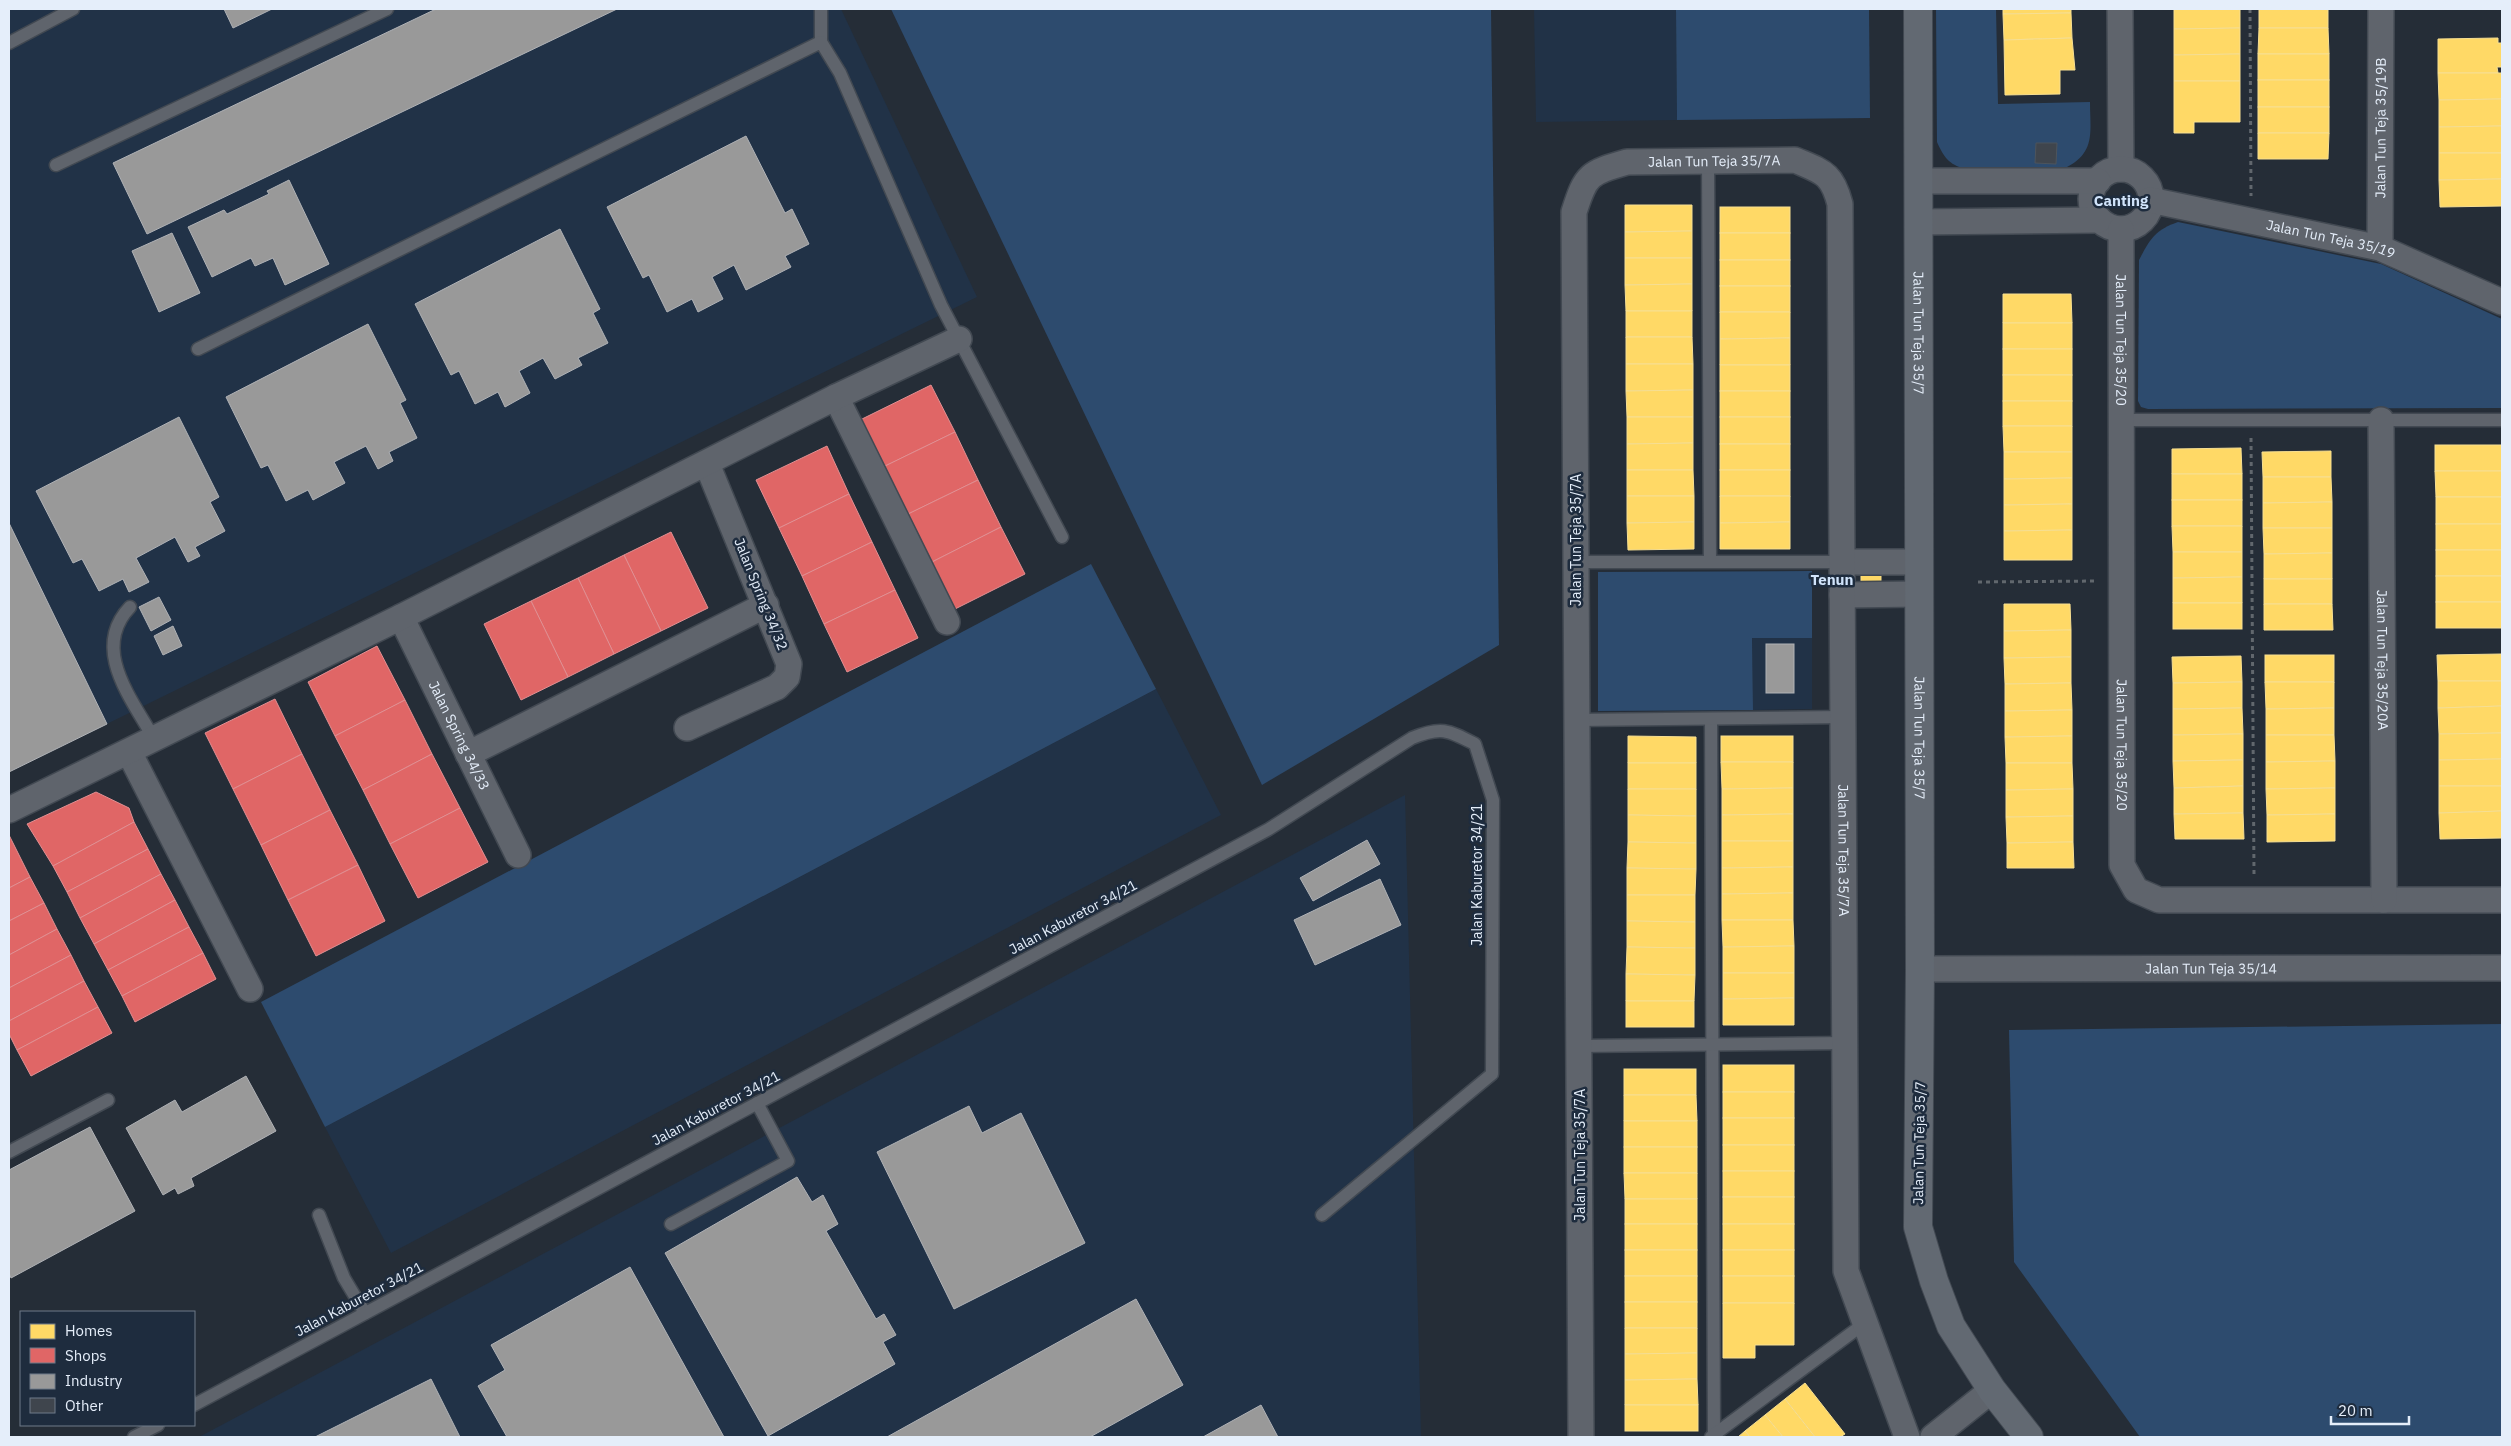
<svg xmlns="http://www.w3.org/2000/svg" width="2511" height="1446" font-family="'IBM Plex Sans',sans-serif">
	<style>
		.built { fill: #213247 }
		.green { fill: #2d4b6e }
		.homes { fill: #ffd966; stroke: #f7df92 }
		.shops { fill: #e06666; stroke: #e28f92 }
		.industry { fill: #999; stroke: #b0b2b6 }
		.building { fill: #3f454d; stroke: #4d545c }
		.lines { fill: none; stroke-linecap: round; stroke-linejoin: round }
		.lane-casing { stroke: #424952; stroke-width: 15 }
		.street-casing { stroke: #424952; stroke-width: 28 }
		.secondary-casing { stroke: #424952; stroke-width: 30 }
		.path { stroke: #61676d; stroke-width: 3; stroke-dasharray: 4 4; stroke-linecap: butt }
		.lane { stroke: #5f646c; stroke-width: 12 }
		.street { stroke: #5f646c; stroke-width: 25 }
		.secondary { stroke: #626972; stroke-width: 28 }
		.labels { text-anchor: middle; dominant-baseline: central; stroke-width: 5; stroke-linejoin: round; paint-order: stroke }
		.street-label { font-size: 14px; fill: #e5eefa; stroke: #1e2c3e }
		.neighbourhood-label { font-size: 15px; font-weight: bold; fill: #d1e4fb; stroke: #1e2c3e }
	</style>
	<rect width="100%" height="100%" fill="#252d37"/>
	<g class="built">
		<polygon points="9,9 841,9 977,297 9,772"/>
		<polygon points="1534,9 1676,9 1677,120 1536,122"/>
		<polygon points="1752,638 1812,638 1812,709 1753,710"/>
		<polygon points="1156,689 1221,815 391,1253 325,1127"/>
		<polygon points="1405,795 1421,1437 199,1437"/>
	</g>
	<g class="green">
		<polygon points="891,9 1491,9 1499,645 1262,785"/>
		<polygon points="1676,9 1869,9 1870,118 1677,120"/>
		<path d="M1936,9H1996L1998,104L2090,102C2090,131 2096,152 2067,167L1962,168C1947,163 1943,155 1937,142Z"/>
		<path d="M2178,222L2381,264L2502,319V408L2148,409L2141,407L2138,401L2139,260C2150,239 2155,230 2178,222Z"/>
		<polygon points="1091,564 1156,689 325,1127 261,1002"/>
		<polygon points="1812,571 1812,638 1752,638 1753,710 1598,711 1598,572"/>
		<polygon points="2502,1024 2502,1437 2140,1437 2014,1262 2009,1030"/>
	</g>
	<g class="homes">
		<polygon points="2003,9 2071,9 2071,13 2003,14"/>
		<polygon points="2174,9 2240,9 2240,28 2174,29"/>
		<rect x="2259" y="9" width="69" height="19"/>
		<polygon points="2071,13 2072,38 2004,40 2003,14"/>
		<polygon points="2240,28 2240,54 2174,55 2174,29"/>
		<polygon points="2259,28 2328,28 2329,54 2258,54"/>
		<polygon points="2072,38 2075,70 2060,70 2060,94 2005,95 2004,40"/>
		<polygon points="2498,38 2498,43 2502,43 2502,67 2497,67 2498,73 2438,73 2438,39"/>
		<polygon points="2240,54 2240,81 2174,81 2174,55"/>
		<rect x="2258" y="54" width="71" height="26"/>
		<polygon points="2438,73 2502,73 2502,99 2439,100"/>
		<rect x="2258" y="80" width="71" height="27"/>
		<polygon points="2174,81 2240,81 2240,122 2194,122 2194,133 2174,133"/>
		<polygon points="2502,99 2502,126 2439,127 2439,100"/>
		<rect x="2258" y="107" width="71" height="26"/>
		<polygon points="2502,126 2502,153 2439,153 2439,127"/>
		<polygon points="2258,133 2329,133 2328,159 2258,159"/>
		<polygon points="2439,153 2502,153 2502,179 2439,180"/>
		<polygon points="2502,179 2502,206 2440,207 2439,180"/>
		<polygon points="1625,205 1692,205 1692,231 1625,232"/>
		<rect x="1720" y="207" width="70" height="26"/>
		<polygon points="1692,231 1692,258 1625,258 1625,232"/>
		<rect x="1720" y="233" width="70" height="27"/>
		<polygon points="1625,258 1692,258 1692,284 1625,285"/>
		<rect x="1720" y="260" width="70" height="26"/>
		<polygon points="1692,284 1692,311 1626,311 1625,285"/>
		<rect x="1720" y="286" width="70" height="26"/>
		<polygon points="2003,294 2071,294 2072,323 2003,323"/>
		<rect x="1626" y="311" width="66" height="26"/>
		<polygon points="1720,312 1790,312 1790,338 1720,339"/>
		<rect x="2003" y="323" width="69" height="26"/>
		<polygon points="1626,337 1692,337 1693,364 1626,364"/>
		<polygon points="1790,338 1790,365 1720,365 1720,339"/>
		<rect x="2003" y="349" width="69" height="26"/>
		<polygon points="1626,364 1693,364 1693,390 1626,391"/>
		<rect x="1720" y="365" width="70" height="26"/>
		<rect x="2003" y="375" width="69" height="26"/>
		<polygon points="1693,390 1693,417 1627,417 1626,391"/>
		<rect x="1720" y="391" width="70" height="26"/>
		<rect x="2003" y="401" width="69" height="25"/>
		<polygon points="1627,417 1693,417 1693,443 1627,444"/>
		<rect x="1720" y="417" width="70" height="27"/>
		<polygon points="2003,426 2072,426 2072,452 2004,452"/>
		<polygon points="1693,443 1693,470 1627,470 1627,444"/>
		<rect x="1720" y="444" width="70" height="26"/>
		<rect x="2435" y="445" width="67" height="26"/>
		<polygon points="2241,448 2242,474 2172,474 2172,449"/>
		<polygon points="2331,451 2331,477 2263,477 2262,452"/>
		<polygon points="2004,452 2072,452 2072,478 2004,479"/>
		<polygon points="1627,470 1693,470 1694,496 1627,496"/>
		<rect x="1720" y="470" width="70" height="26"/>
		<polygon points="2435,471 2502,471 2502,497 2436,497"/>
		<rect x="2172" y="474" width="70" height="26"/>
		<polygon points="2263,477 2331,477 2332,502 2263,503"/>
		<polygon points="2072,478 2072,504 2004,505 2004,479"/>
		<polygon points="1627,496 1694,496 1694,522 1627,523"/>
		<polygon points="1720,496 1790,496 1790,522 1720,523"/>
		<rect x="2436" y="497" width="66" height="27"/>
		<rect x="2172" y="500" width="70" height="26"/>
		<polygon points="2332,502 2332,528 2263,528 2263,503"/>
		<polygon points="2072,504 2072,530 2004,531 2004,505"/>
		<polygon points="1694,522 1694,549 1628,550 1627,523"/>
		<polygon points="1790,522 1790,549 1720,549 1720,523"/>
		<rect x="2436" y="524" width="66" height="26"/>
		<polygon points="2172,526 2242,526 2242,552 2173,552"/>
		<polygon points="2263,528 2332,528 2332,553 2264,554"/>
		<polygon points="2072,530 2072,560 2004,560 2004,531"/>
		<rect x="2436" y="550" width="66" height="26"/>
		<polygon points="2173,552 2242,552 2242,577 2173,578"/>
		<polygon points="2332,553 2332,579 2264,579 2264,554"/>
		<rect x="1861" y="571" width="20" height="14"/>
		<rect x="2436" y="576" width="66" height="26"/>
		<polygon points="2242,577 2242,603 2173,603 2173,578"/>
		<rect x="2264" y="579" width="68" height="25"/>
		<rect x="2436" y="602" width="66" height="26"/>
		<rect x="2173" y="603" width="69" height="26"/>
		<polygon points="2004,604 2070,604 2071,630 2004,631"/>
		<polygon points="2264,604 2332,604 2333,630 2264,630"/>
		<polygon points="2071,630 2071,657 2004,658 2004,631"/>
		<polygon points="2502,654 2502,681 2438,681 2437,655"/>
		<rect x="2265" y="655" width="69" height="27"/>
		<polygon points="2241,656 2242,682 2173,683 2172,657"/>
		<polygon points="2071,657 2071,683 2005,684 2004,658"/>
		<polygon points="2438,681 2502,681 2502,706 2438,708"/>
		<polygon points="2242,682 2242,708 2173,709 2173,683"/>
		<polygon points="2265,682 2334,682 2334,708 2266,709"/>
		<polygon points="2071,683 2072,710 2005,711 2005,684"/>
		<polygon points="2502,706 2502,733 2439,734 2438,708"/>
		<polygon points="2242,708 2243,734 2173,735 2173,709"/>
		<polygon points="2334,708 2334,735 2266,735 2266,709"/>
		<polygon points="2072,710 2072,736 2005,737 2005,711"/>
		<polygon points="2502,733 2502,759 2439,760 2439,734"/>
		<polygon points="2243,734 2243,760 2173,761 2173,735"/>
		<polygon points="2266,735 2334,735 2335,761 2266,762"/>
		<polygon points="1628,736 1696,737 1696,763 1628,763"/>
		<rect x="1721" y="736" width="72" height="26"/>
		<polygon points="2072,736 2072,763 2006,763 2005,737"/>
		<polygon points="2502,759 2502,786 2439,786 2439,760"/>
		<polygon points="2243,760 2243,786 2174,788 2173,761"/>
		<polygon points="2335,761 2335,788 2266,789 2266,762"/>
		<polygon points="1721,762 1793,762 1793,788 1722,789"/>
		<rect x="1628" y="763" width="68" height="26"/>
		<polygon points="2006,763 2072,763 2073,789 2006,790"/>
		<polygon points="2243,786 2243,813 2174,814 2174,788"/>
		<polygon points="2439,786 2502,786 2502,811 2439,813"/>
		<polygon points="1793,788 1793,814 1722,815 1722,789"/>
		<polygon points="2335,788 2335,814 2267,815 2266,789"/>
		<polygon points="1628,789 1696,789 1696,816 1628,815"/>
		<polygon points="2073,789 2073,816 2006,817 2006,790"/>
		<polygon points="2502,811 2502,838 2440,839 2439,813"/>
		<polygon points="2243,813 2244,839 2175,839 2174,814"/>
		<polygon points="1793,814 1793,841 1722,841 1722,815"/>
		<polygon points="2335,814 2335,841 2267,842 2267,815"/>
		<polygon points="1628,815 1696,816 1696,843 1628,842"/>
		<polygon points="2073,816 2073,842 2007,843 2006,817"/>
		<polygon points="1722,841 1793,841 1793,867 1722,868"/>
		<polygon points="1628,842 1696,843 1696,869 1627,868"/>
		<polygon points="2073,842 2074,868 2007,868 2007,843"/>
		<polygon points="1793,867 1793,893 1722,894 1722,868"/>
		<polygon points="1627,868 1696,869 1695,895 1627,895"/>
		<polygon points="1793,893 1793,920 1722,920 1722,894"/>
		<polygon points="1627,895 1695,895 1695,922 1627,921"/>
		<polygon points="1722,920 1793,920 1794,946 1723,947"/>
		<polygon points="1627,921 1695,922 1695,948 1627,947"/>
		<polygon points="1794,946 1794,973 1723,973 1723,947"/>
		<polygon points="1627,947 1695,948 1695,975 1626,974"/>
		<polygon points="1723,973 1794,973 1794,998 1723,999"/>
		<polygon points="1626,974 1695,975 1694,1001 1626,1001"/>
		<polygon points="1794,998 1794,1025 1723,1025 1723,999"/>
		<rect x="1626" y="1001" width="68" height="26"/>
		<rect x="1723" y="1065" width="71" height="27"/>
		<rect x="1624" y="1069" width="72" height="26"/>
		<rect x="1723" y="1092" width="71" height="26"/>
		<polygon points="1624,1095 1696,1095 1697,1121 1624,1121"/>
		<rect x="1723" y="1118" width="71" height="27"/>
		<rect x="1624" y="1121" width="73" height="26"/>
		<rect x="1723" y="1145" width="71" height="26"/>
		<rect x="1624" y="1147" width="73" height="26"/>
		<rect x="1723" y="1171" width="71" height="26"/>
		<polygon points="1624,1173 1697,1173 1697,1199 1625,1199"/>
		<rect x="1723" y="1197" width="71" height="27"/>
		<rect x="1625" y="1199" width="72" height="25"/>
		<rect x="1625" y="1224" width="72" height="26"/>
		<rect x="1723" y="1224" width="71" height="26"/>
		<rect x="1625" y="1250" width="72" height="26"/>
		<rect x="1723" y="1250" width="71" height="26"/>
		<rect x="1625" y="1276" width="72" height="26"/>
		<rect x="1723" y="1276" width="71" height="27"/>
		<rect x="1625" y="1302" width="72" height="26"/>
		<polygon points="1723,1303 1794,1303 1794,1345 1755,1345 1755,1358 1723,1358"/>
		<polygon points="1625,1328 1697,1328 1697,1353 1625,1354"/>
		<polygon points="1697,1353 1697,1379 1625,1380 1625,1354"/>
		<polygon points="1697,1379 1698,1405 1625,1405 1625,1380"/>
		<polygon points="1805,1383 1845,1434 1840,1437 1815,1437 1785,1399"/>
		<polygon points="1785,1399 1815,1437 1783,1437 1765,1415"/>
		<rect x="1625" y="1405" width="73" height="26"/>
		<polygon points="1765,1415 1783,1437 1750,1437 1745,1431"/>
		<polygon points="1745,1431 1750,1437 1738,1437"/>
	</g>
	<g class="shops">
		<polygon points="931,385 955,432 883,467 860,420"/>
		<polygon points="955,432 978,480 906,515 883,467"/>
		<polygon points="827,446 849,494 779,528 756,480"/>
		<polygon points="978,480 1001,527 930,563 906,515"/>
		<polygon points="849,494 872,542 802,576 779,528"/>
		<polygon points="1001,527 1025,574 953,610 930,563"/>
		<polygon points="671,532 708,608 661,631 624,555"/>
		<polygon points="872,542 895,590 824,624 802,576"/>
		<polygon points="624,555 661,631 614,654 578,578"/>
		<polygon points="578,578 614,654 568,677 531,601"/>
		<polygon points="895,590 918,638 847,672 824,624"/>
		<polygon points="531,601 568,677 521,700 484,624"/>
		<polygon points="377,646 405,700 335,736 308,682"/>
		<polygon points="275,699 302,754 233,789 205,733"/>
		<polygon points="405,700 432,754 363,790 335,736"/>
		<polygon points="302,754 330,810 261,845 233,789"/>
		<polygon points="432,754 460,808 390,844 363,790"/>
		<polygon points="96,792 129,808 134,822 53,866 27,824"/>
		<polygon points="460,808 488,862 418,898 390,844"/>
		<polygon points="330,810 358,865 288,900 261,845"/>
		<polygon points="134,822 148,849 67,892 53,866"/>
		<polygon points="9,835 30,877 9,888"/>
		<polygon points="148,849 161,874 80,918 67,892"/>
		<polygon points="358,865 385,921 316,956 288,900"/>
		<polygon points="161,874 175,900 94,944 80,918"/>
		<polygon points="30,877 44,903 9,921 9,888"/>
		<polygon points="175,900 189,927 108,970 94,944"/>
		<polygon points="44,903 57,929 9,955 9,921"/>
		<polygon points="189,927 203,953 122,996 108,970"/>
		<polygon points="57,929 71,955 9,988 9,955"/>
		<polygon points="203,953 216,979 135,1022 122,996"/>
		<polygon points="71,955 84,981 9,1021 9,988"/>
		<polygon points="84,981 98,1007 17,1050 9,1034 9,1021"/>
		<polygon points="98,1007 112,1033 31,1076 17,1050"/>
	</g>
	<g class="industry">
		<polygon points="224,9 272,9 233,28"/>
		<polygon points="436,9 617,9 147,234 113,163"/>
		<polygon points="746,136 785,213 792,209 809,244 785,256 791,267 746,290 734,265 712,277 723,299 698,312 692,299 667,312 649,275 643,278 607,207"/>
		<polygon points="289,180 329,264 285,285 273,258 255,266 251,258 212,277 188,227 224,210 227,214 269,194 267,191"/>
		<polygon points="560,229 600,309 593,313 608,343 578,358 582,365 555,379 543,358 519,371 530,393 505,407 498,392 475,404 459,371 451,375 415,304"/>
		<polygon points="172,233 200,293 159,312 132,251"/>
		<polygon points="368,324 406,400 400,403 417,438 389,452 393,461 378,469 366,446 334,462 345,483 313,500 308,490 286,501 268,465 261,468 226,397"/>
		<polygon points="179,417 219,497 210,502 225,531 195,547 200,556 188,562 175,537 136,558 149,582 129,592 123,579 99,591 82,559 73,563 36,491"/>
		<polygon points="9,523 107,724 9,772"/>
		<polygon points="159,597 171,620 151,631 139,607"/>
		<polygon points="173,626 182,646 163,655 154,636"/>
		<rect x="1766" y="644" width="28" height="49"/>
		<polygon points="1367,840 1380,864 1313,901 1300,878"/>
		<polygon points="1380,879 1401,925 1315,965 1294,920"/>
		<polygon points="246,1076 276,1131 191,1178 194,1186 178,1194 175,1188 163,1195 126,1128 175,1100 182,1112"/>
		<polygon points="969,1106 982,1133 1021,1113 1085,1243 954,1309 877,1152"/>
		<polygon points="90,1127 135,1211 11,1278 9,1273 9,1170"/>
		<polygon points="797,1177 812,1202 823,1195 838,1224 826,1231 876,1319 884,1314 896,1335 883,1342 895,1364 768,1436 665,1253"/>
		<polygon points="630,1267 724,1437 507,1437 478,1386 505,1370 491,1345"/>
		<polygon points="1136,1299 1183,1385 1090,1437 887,1437"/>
		<polygon points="431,1379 460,1437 315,1437"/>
		<polygon points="1261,1405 1278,1437 1203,1437"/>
	</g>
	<polygon class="building" points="2036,143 2057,143 2056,164 2035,163"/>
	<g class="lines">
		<g class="lane-casing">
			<g id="lane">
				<polyline points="821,9 821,42"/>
				<polyline points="9,43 73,9"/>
				<polyline points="1708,161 1710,561"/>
				<polyline points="56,165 387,9"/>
				<polyline points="198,349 821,42 840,73 941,305 1062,537"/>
				<polyline points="2121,420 2502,420"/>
				<polyline points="1576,562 1842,562"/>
				<path d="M130,607C90,649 132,699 154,739"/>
				<polyline points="1711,719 1714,1435"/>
				<polyline points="1577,720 1843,717"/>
				<polyline points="1579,1046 1845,1043"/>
				<polyline points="9,1152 108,1100"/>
				<polyline points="319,1215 344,1278 365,1313"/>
				<polyline points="671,1224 788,1161 757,1103"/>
				<path d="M194,1405L1269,829L1412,738C1441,726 1448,730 1475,744L1493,800L1492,1074L1322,1215"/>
				<polyline points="134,1437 158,1425"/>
				<polyline points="1711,1437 1865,1323"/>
			</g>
		</g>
		<g class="street-casing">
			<g id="street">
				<polyline points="2120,9 2121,169"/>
				<circle cx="2121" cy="199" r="30"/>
				<polyline points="1919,181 2098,181"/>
				<path id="s1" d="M2150,200L2380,248L2502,302"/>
				<polyline points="1919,222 2099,220"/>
				<path id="s2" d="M2121,229L2122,865L2136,890L2159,900H2502"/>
				<path id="s3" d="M2380,248L2381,9"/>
				<polyline points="836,397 947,622"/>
				<path id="s4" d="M2381,420L2384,900"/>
				<polyline points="1842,562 1919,562"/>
				<polyline points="1842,595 1919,594"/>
				<path id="s5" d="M401,617L518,855"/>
				<polyline points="687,728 777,687 787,677 789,664 707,464"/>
				<polyline points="129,752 250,989"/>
				<polyline points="468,754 766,605"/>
				<polyline points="9,810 401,617 836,397 959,339"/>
				<path id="s6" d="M1920,969L2502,968"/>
				<path id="s7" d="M1581,1437L1574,212C1586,174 1589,173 1627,162L1795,160C1823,172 1832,173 1840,204L1846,1271L1907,1437"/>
				<polyline points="1933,1437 1992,1390"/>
			</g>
		</g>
		<g class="secondary-casing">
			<g id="secondary">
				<path id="s8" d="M1918,9L1920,969L1918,1227L1934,1281L1951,1326L1992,1390L2029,1437"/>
			</g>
		</g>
		<g class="path">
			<polyline points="2250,9 2251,196"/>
			<polyline points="2251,438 2254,874"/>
			<polyline points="1978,582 2097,581"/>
		</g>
		<use href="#lane" class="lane"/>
		<use href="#street" class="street"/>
		<use href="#secondary" class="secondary"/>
	</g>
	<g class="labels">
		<g class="street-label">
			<text stroke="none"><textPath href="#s3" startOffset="120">Jalan Tun Teja 35/19B</textPath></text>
			<text stroke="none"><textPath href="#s7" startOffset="1391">Jalan Tun Teja 35/7A</textPath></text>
			<text stroke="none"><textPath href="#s1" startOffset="185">Jalan Tun Teja 35/19</textPath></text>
			<text stroke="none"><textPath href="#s8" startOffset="324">Jalan Tun Teja 35/7</textPath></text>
			<text stroke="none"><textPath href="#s2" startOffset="111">Jalan Tun Teja 35/20</textPath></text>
			<text transform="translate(1576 540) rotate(-90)">Jalan Tun Teja 35/7A</text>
			<text transform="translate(761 594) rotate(68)">Jalan Spring 34/32</text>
			<text stroke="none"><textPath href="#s4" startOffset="240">Jalan Tun Teja 35/20A</textPath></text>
			<text stroke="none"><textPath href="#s5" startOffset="132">Jalan Spring 34/33</textPath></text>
			<text stroke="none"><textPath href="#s8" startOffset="729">Jalan Tun Teja 35/7</textPath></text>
			<text stroke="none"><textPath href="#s2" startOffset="516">Jalan Tun Teja 35/20</textPath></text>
			<text stroke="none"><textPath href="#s7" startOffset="2185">Jalan Tun Teja 35/7A</textPath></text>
			<text transform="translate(1477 875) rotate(-90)">Jalan Kaburetor 34/21</text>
			<text transform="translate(1073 917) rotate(-28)">Jalan Kaburetor 34/21</text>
			<text stroke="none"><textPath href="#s6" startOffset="291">Jalan Tun Teja 35/14</textPath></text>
			<text transform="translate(716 1108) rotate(-28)">Jalan Kaburetor 34/21</text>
			<text transform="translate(1919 1143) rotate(-89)">Jalan Tun Teja 35/7</text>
			<text transform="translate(1580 1155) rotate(-90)">Jalan Tun Teja 35/7A</text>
			<text transform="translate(359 1299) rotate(-28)">Jalan Kaburetor 34/21</text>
		</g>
		<g class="neighbourhood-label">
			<text x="2121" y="200">Canting</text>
			<text x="1832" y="579">Tenun</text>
		</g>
	</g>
	<rect width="2511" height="1446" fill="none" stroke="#e5eefa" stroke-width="20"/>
	<rect x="20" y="1311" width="175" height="115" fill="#1e2c3e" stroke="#6e7a89"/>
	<rect x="30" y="1324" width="25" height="15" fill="#ffd966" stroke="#6e7a89"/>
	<text x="65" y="1336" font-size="15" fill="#e5eefa">Homes</text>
	<rect x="30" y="1348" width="25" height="15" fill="#e06666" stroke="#6e7a89"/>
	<text x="65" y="1361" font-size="15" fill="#e5eefa">Shops</text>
	<rect x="30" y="1374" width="25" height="15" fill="#999999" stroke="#6e7a89"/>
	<text x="65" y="1386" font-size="15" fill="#e5eefa">Industry</text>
	<rect x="30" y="1398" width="25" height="15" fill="#3f454d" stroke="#6e7a89"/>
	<text x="65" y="1411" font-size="15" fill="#e5eefa">Other</text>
	<path d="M2331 1416v8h78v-8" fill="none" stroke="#e5eefa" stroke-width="2.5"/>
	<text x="2338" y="1416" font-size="15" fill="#e5eefa" stroke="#1e2c3e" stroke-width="4" paint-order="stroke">20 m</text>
</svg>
